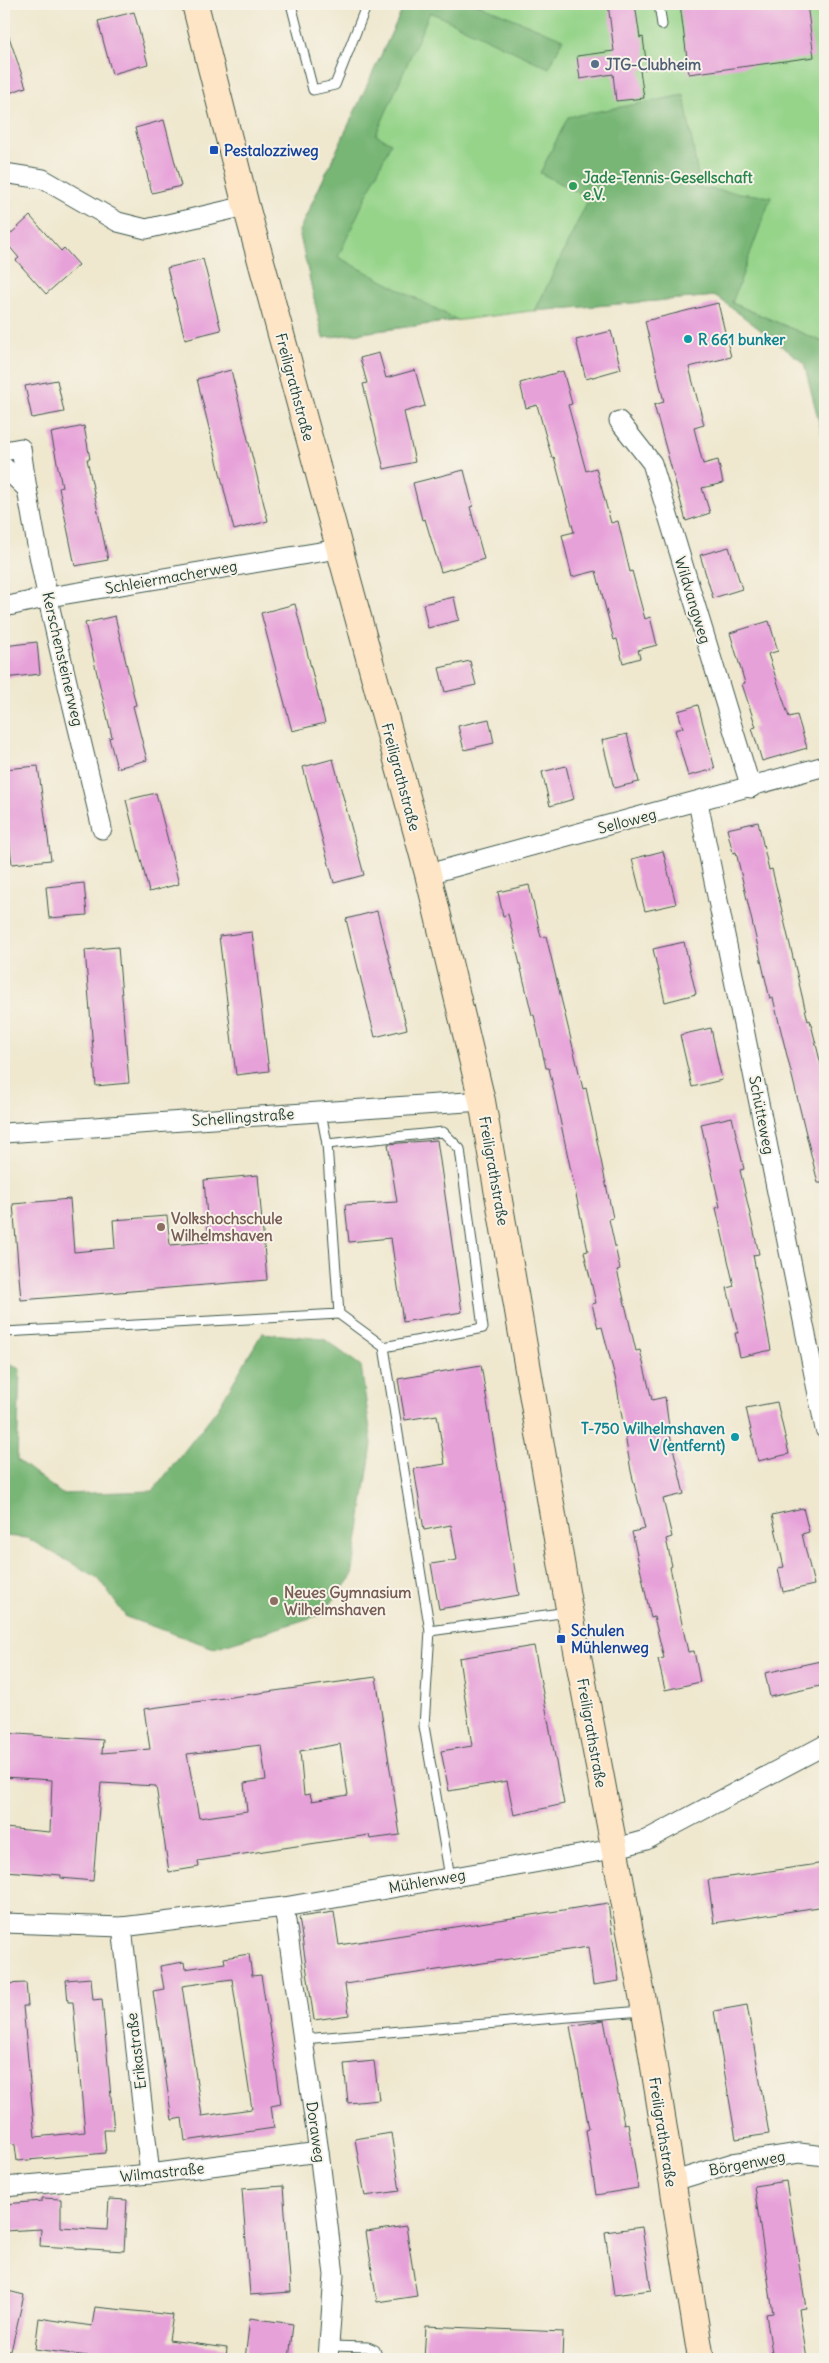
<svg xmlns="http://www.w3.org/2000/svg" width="829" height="2363" font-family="Delius,sans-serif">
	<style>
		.green { fill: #96d48a; stroke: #5a885f }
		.forest { fill: #78b676; stroke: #4c7a55 }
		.building { fill: #e7a1d9; fill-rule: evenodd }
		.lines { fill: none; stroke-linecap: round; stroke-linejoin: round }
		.lane-casing { stroke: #3e574b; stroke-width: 11 }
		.street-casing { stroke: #3e574b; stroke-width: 21 }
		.secondary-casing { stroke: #3e574b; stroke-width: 28 }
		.lane { stroke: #fff; stroke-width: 9 }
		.street { stroke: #fff; stroke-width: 19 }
		.secondary { stroke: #fde5c5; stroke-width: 26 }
		.service-dot { fill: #5c6f8a; stroke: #f7f3e8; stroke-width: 2 }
		.transit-dot { fill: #1a4fb4; stroke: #f7f3e8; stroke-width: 2 }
		.leisure-dot { fill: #2e9e5b; stroke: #f7f3e8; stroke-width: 2 }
		.culture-dot { fill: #0f9aa8; stroke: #f7f3e8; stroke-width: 2 }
		.education-dot { fill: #8d6e63; stroke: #f7f3e8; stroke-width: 2 }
		.labels { text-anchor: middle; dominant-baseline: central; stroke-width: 4; stroke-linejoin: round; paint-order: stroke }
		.service-label { font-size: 15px; font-weight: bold; fill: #4e5e75; stroke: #f7f3e8; text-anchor: start }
		.transit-label { font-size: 15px; font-weight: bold; fill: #164399; stroke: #f7f3e8; text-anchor: start }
		.leisure-label { font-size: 15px; font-weight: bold; fill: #27864d; stroke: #f7f3e8; text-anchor: start }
		.culture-label { font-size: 15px; font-weight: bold; fill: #0d838f; stroke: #f7f3e8; text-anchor: start }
		.street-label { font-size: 15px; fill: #1f3d34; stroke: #f7f3e8 }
		.education-label { font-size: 15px; font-weight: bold; fill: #785e54; stroke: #f7f3e8; text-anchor: start }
	</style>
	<rect width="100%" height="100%" fill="#f7f3e8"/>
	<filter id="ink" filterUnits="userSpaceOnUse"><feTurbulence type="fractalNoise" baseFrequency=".02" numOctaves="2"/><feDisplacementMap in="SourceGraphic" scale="10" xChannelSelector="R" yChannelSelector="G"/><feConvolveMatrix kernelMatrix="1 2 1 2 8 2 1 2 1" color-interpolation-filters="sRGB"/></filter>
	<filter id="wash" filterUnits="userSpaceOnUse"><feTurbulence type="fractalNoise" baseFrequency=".0096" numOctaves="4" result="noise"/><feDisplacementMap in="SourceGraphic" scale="20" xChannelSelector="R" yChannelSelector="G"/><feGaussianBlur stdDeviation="1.12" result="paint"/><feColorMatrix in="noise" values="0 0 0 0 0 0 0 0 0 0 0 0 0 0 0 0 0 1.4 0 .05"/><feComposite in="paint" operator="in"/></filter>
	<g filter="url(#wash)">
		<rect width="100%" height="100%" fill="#efe8cf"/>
		<polygon class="green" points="405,4 825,4 825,343 716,296 531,311 323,338 299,231"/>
		<g class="forest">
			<polygon points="405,4 478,4 563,39 549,68 430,12 376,135 391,143 338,257 457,320 323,338 299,231"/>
			<polygon points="684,95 700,188 771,197 732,303 825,343 825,446 804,363 716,296 535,311 589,198 540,173 568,117"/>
			<polygon points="262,1333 324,1339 361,1366 372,1444 352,1576 323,1614 214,1648 126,1617 98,1578 27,1538 4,1536 4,1362 20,1369 17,1460 62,1494 153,1491 218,1408"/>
		</g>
		<g id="blocks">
			<g class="building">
				<polygon points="608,4 635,4 640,38 643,37 647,69 640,70 644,98 616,101 613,74 580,79 577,56 614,51"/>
				<polygon points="680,4 807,4 814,57 689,74"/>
				<polygon points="134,12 148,64 112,74 98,21"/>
				<polygon points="7,31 26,87 4,95 4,32"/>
				<polygon points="164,120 181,186 152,193 135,128"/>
				<polygon points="30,216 61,251 64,248 79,265 46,294 16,260 19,258 4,240"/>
				<polygon points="203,259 221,330 185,339 167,268"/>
				<polygon points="718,303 731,357 689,367 704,425 694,428 703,464 718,460 723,483 702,488 710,513 686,521 654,405 664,402 645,321"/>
				<polygon points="611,331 621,369 586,379 576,340"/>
				<polygon points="379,353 386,378 415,370 425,406 404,412 415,462 384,469 363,384 367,383 360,358"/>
				<polygon points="231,370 268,521 234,530 197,379"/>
				<polygon points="563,371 572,404 568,405 586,471 596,468 611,523 618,521 630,572 632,571 645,619 650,617 657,645 638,650 640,658 623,663 617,639 614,640 596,571 572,577 562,535 574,532 554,457 552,458 537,405 526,408 520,383"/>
				<polygon points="57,380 64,412 32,418 25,386"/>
				<polygon points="84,426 90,459 87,459 108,560 75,566 59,488 62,487 51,433"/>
				<polygon points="464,470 473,506 470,507 484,559 441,572 425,519 422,520 413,483"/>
				<polygon points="729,547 742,589 713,598 700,555"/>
				<polygon points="454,597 459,620 428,628 423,604"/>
				<polygon points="295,604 325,723 292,731 261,613"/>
				<polygon points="115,616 136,705 133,706 147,760 117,768 109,738 112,737 85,623"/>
				<polygon points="769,621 778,651 768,654 789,717 797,715 807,748 762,761 752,728 756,727 742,684 745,683 730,633"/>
				<polygon points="37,642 40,674 4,678 4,646"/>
				<polygon points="470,661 476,685 445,692 439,668"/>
				<polygon points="698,705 715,769 688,776 675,730 683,728 678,711"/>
				<polygon points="489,719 494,743 464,750 458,726"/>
				<polygon points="627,734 639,782 614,788 602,740"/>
				<polygon points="333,759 364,875 334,883 303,767"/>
				<polygon points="38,766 51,860 12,864 5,802 4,802 4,769"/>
				<polygon points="566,766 574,799 550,806 542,772"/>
				<polygon points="156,793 179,884 149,892 126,800"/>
				<polygon points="758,822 769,870 772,869 808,1021 810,1020 825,1081 825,1183 818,1183 773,998 770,999 736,852 733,853 727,829"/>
				<polygon points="663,851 676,904 645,911 632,859"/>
				<polygon points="84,883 87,915 49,918 46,887"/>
				<polygon points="529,885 541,937 546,936 583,1089 586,1088 613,1218 609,1219 620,1269 617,1270 636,1351 640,1350 652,1400 665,1397 670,1435 684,1494 663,1499 672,1537 666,1539 672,1566 670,1567 688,1652 694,1651 700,1682 665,1690 658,1659 664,1658 654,1617 651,1618 632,1532 645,1529 631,1471 616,1381 602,1327 598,1328 592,1304 596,1303 584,1252 588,1251 549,1068 546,1068 534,1015 532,1015 508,914 503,916 498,892"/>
				<polygon points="377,911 407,1029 375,1037 346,919"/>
				<polygon points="252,932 269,1071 236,1075 219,936"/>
				<polygon points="684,942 696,994 665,1002 653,949"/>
				<polygon points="118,947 129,1083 96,1086 85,950"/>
				<polygon points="711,1028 722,1080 692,1087 680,1035"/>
				<polygon points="732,1117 744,1169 740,1170 759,1254 753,1255 771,1350 740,1357 735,1333 738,1333 727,1288 734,1286 716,1208 720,1207 701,1124"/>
				<polygon points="437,1140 462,1312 403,1322 391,1238 349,1242 345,1205 397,1202 388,1144"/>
				<polygon points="258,1175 267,1280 21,1300 13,1204 70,1199 74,1252 115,1248 113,1220 167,1216 170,1245 209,1242 204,1180"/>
				<polygon points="481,1365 519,1595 439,1609 431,1564 457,1560 451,1525 424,1530 414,1469 445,1464 437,1415 405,1420 398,1379"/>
				<polygon points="777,1402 789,1454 758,1461 746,1408"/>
				<polygon points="803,1508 809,1532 802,1534 814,1585 783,1592 778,1568 784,1567 772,1515"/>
				<polygon points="534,1646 564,1804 514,1815 507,1781 449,1791 441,1751 472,1746 459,1658"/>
				<polygon points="825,1660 825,1685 770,1697 765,1673"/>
				<path d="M376,1677L400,1835L370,1839L369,1835L198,1861L199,1867L169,1872L156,1786L101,1783L93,1881L61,1878V1875L4,1871V1828L50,1832L52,1780L4,1777V1733L103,1740L102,1753L150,1749L144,1709ZM340,1744L348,1795L312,1801L310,1794L304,1795L300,1751ZM261,1745L266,1780L244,1783L247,1811L199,1818L187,1754Z"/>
				<polygon points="825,1863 825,1906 714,1923 708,1880"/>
				<polygon points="608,1903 619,1981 593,1985 588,1947 345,1984 349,2015 314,2020 299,1917 334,1912 339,1945"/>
				<path d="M249,1954L252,1976L261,1975L278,2081L281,2104L271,2106L274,2128L185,2141L182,2118L172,2120L153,1991L164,1989L160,1966L184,1962L185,1969L225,1963L224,1958ZM232,1979L252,2109L202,2116L182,1986Z"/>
				<polygon points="91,1978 93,2000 102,1999 114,2130 104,2130 106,2153 17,2161 15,2145 5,2139 4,2123 4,1984 26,1983 28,2006 23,2006 35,2137 85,2132 73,2002 68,2002 66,1980"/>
				<polygon points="747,2005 769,2134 736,2139 714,2011"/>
				<polygon points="604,2020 624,2124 628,2123 638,2188 596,2195 586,2130 589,2129 570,2026"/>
				<polygon points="374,2061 379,2100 348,2103 344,2064"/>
				<polygon points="391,2133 400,2191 365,2196 355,2139"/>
				<polygon points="786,2181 806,2308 799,2309 807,2359 773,2359 766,2314 773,2313 754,2186"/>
				<polygon points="283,2186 291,2292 250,2295 242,2189"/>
				<polygon points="42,2198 61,2199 61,2227 107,2230 109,2199 127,2200 124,2251 40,2246 41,2229 4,2231 4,2204 42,2201"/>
				<polygon points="406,2226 417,2296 377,2302 366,2232"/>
				<polygon points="642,2227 651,2290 614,2295 605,2232"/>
				<polygon points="4,2290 24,2295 11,2351 4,2350"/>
				<polygon points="95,2307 173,2315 169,2340 227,2348 226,2359 88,2359 88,2356 35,2349 39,2318 92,2326"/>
				<polygon points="250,2318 293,2324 289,2359 245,2359"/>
				<polygon points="426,2326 563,2332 562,2359 424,2359"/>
			</g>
		</g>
	</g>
	<g filter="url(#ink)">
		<use href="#blocks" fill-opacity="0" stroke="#3e574b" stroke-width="1"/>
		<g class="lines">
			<g class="lane-casing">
				<g id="lane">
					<polyline points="291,4 313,90 335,85 367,4"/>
					<polyline points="659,4 662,25"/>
					<polyline points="321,1112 327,1144 443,1132 460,1149 483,1328 384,1347 430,1631 424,1726 450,1877"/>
					<polyline points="339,1314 384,1347"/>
					<polyline points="4,1332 339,1314 327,1144"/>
					<polyline points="430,1631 568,1612"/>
					<polyline points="303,2039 642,2011"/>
					<polyline points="329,2346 368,2347 375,2350 378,2359"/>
				</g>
			</g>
			<g class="street-casing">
				<g id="street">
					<polyline points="4,173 43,179 118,222 146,229 246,206"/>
					<polyline points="619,421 652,463 751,788"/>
					<path d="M4,451L21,448C38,576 73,703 102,829"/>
					<polyline points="4,467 27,489"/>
					<polyline points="4,607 49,597 338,549"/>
					<polyline points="698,802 825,1429"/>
					<polyline points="428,874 825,766"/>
					<polyline points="4,1133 482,1101"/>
					<polyline points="284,1907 319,2152 334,2275 328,2359"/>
					<polyline points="4,1923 122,1927 284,1907 613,1849 646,1840 825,1745"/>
					<polyline points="122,1927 150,2174"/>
					<polyline points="671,2182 733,2163 799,2153 825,2156"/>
					<polyline points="4,2187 150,2174 319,2152"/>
				</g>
			</g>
			<g class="secondary-casing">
				<polyline id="secondary" points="195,4 246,206 428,874 482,1101 568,1603 645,2011 701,2359"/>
			</g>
			<use href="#lane" class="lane"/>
			<use href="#street" class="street"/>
			<use href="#secondary" class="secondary"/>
		</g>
	</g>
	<circle class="service-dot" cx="595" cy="64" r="5"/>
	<g class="transit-dot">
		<rect x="209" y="145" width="10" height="10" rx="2.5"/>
		<rect x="556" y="1634" width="10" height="10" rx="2.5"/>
	</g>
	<circle class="leisure-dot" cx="573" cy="186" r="5"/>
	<g class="culture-dot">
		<circle cx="688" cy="339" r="5"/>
		<circle cx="735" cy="1437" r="5"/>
	</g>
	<g class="education-dot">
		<circle cx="161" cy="1227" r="5"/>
		<circle cx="274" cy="1601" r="5"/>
	</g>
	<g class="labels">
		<g class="service-label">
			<text x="605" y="64">JTG-Clubheim</text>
		</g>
		<g class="transit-label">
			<text x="224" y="150">Pestalozziweg</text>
			<text x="571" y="1630">Schulen<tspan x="571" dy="17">Mühlenweg</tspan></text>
		</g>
		<g class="leisure-label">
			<text x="583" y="177">Jade-Tennis-Gesellschaft<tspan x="583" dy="17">e.V.</tspan></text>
		</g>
		<g class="culture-label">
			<text x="698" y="339">R 661 bunker</text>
			<text x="725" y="1428" text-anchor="end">T-750 Wilhelmshaven<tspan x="725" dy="17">V (entfernt)</tspan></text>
		</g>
		<g class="street-label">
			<text transform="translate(295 387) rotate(75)">Freiligrathstraße</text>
			<text transform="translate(171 577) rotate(-10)">Schleiermacherweg</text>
			<text transform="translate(693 600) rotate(73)">Wildvangweg</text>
			<text transform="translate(63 659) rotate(77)">Kerschensteinerweg</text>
			<text transform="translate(401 777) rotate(75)">Freiligrathstraße</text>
			<text transform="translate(627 821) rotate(-15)">Selloweg</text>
			<text transform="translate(762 1115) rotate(79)">Schütteweg</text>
			<text transform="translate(243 1117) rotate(-4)">Schellingstraße</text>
			<text transform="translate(494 1171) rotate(80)">Freiligrathstraße</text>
			<text transform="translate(592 1733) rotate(80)">Freiligrathstraße</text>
			<text transform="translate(427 1881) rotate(-10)">Mühlenweg</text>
			<text transform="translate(136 2051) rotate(-97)">Erikastraße</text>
			<text transform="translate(316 2132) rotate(82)">Doraweg</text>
			<text transform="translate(663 2132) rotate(81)">Freiligrathstraße</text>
			<text transform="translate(747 2163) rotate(-11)">Börgenweg</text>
			<text transform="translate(162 2172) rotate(-6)">Wilmastraße</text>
		</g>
		<g class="education-label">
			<text x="171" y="1218">Volkshochschule<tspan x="171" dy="17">Wilhelmshaven</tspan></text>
			<text x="284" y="1592">Neues Gymnasium<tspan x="284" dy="17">Wilhelmshaven</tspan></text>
		</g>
	</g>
	<rect width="829" height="2363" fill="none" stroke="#f7f3e8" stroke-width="20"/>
</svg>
